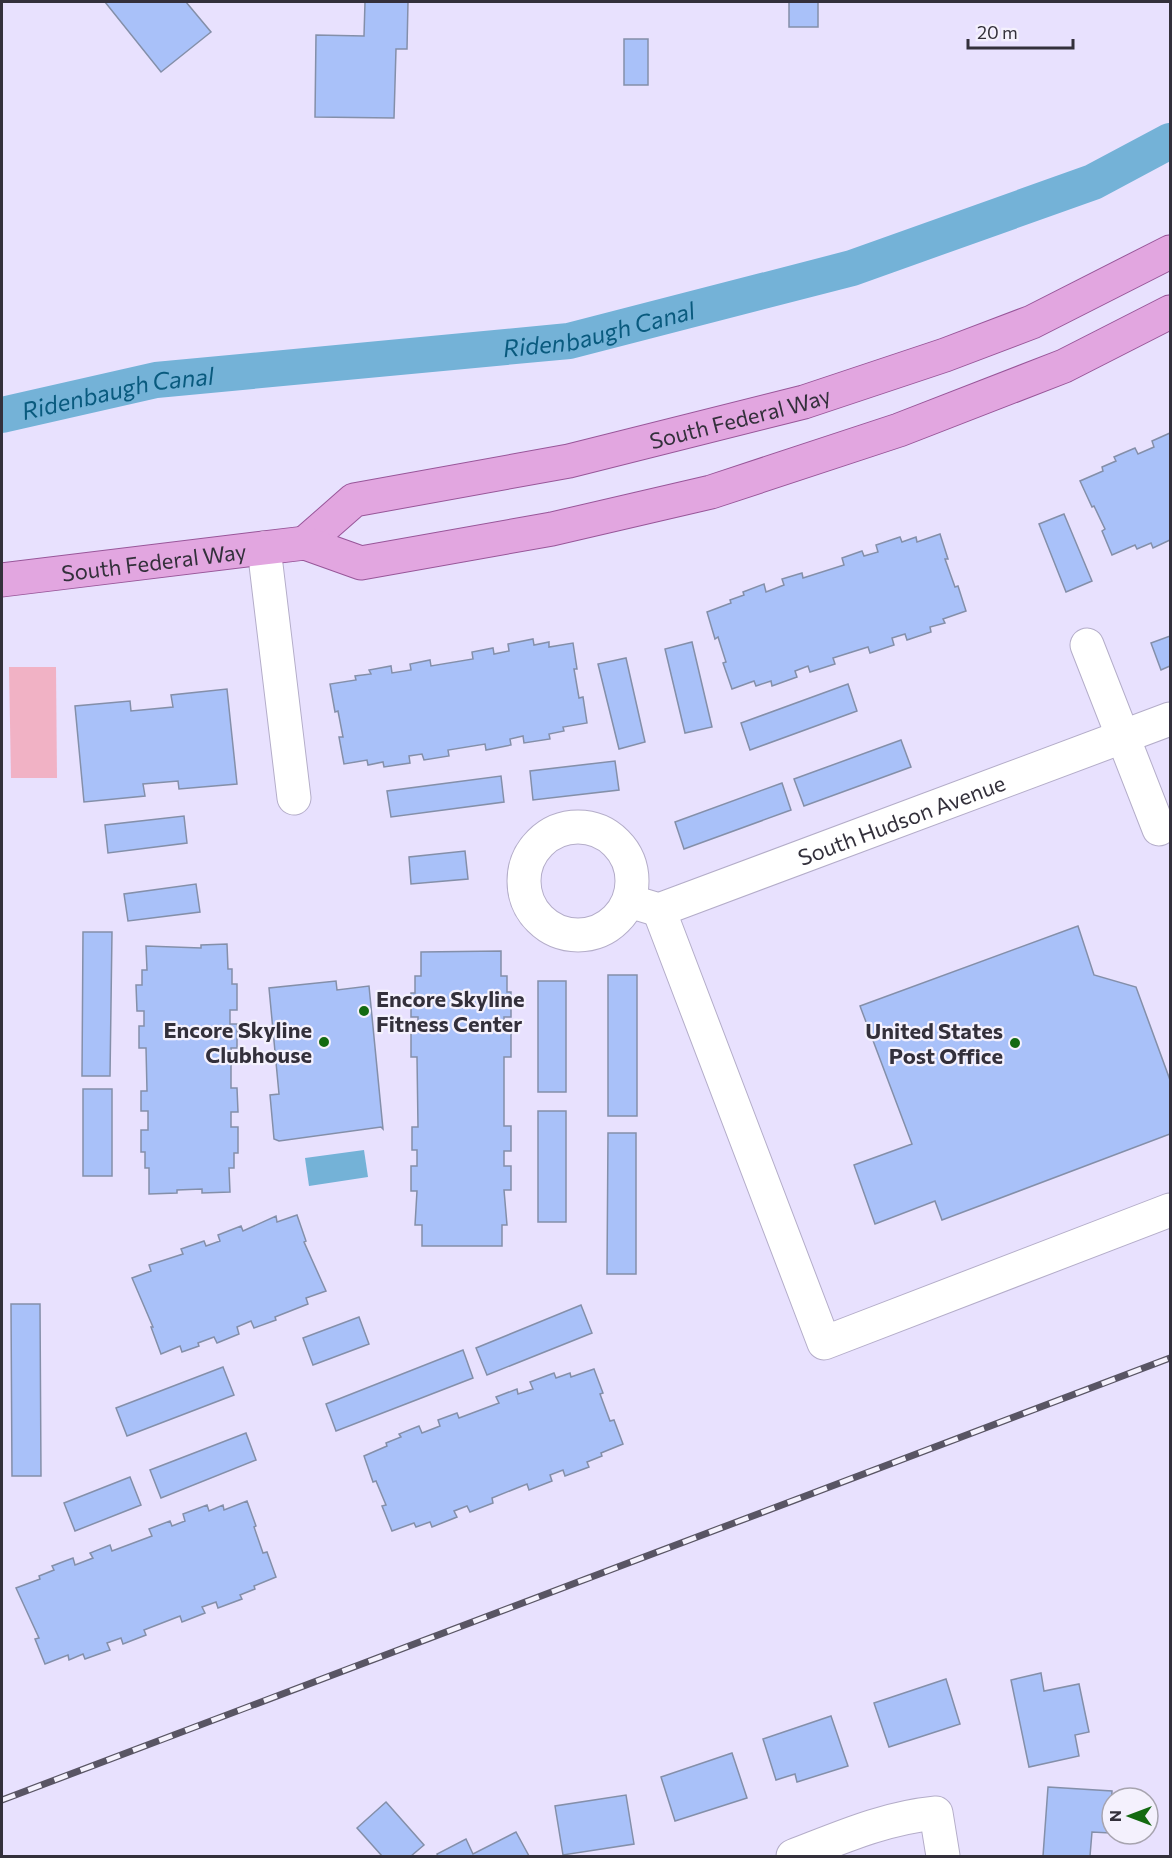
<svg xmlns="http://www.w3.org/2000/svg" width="1172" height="1858" font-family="Commissioner,sans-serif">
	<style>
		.green { fill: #f1b2c5 }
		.water { fill: #74b2d7 }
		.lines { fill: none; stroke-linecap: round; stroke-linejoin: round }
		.canal { stroke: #74b2d7; stroke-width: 36 }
		.building { fill: #a9c1f9; stroke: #848fa9; stroke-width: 1.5 }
		.minor-casing { stroke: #b4adc9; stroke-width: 35 }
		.major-casing { stroke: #985699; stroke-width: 35 }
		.minor { stroke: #fff; stroke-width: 33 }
		.major { stroke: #e2a6e0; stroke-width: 33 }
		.rail-casing { stroke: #595564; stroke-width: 7 }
		.rail { stroke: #f4f1fd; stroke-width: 4.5; stroke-dasharray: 14; stroke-linecap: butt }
		.poi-dot { fill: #136a11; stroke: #f4f1fd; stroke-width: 2 }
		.labels { text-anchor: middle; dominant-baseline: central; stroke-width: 4.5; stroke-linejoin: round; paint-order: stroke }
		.street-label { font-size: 22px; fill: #33303b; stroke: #f4f1fd }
		.poi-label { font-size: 22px; font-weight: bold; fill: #33303b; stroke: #f4f1fd; text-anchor: end }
		.water-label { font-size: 24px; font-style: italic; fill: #095a7e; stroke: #f4f1fd }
	</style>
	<rect width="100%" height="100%" fill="#e8e1fe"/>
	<polygon class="green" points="9,667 56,667 57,778 11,778"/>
	<polygon class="water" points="364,1150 368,1177 309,1186 305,1158"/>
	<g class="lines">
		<path class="canal" id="s1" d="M2,415L156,380L569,341L852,268L1093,182L1170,141"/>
	</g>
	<g class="building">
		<polygon points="105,2 186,2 211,32 161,72"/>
		<polygon points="365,2 408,2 407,49 396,49 394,118 315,117 316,35 364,36"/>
		<rect x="789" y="2" width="29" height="25"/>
		<rect x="624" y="39" width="24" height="46"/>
		<polygon points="1170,433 1170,540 1153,548 1151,543 1137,549 1135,545 1112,555 1102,531 1105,529 1094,506 1092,507 1080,481 1103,471 1102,467 1116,461 1114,457 1135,448 1138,454 1154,447 1152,441"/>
		<polygon points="1064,514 1092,581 1066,592 1039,524"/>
		<polygon points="940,534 948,559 945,559 955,587 958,586 966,611 943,619 945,623 930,627 931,632 907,640 905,634 892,638 894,645 870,653 868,647 833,658 835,664 810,672 808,666 795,671 797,677 772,686 771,681 756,686 754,681 732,689 723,663 726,662 718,637 715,639 707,612 731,603 730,600 744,595 743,592 764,584 766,592 784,585 782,579 802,573 803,578 844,565 842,558 862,551 864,556 878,552 876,545 900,537 902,542 916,537 917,542"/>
		<polygon points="1170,636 1170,666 1161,670 1151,643"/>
		<polygon points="533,639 534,645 549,642 549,647 573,643 577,669 574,669 579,698 583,697 587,723 563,727 564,731 549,734 550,739 524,743 523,736 510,739 511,745 486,750 485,744 448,750 449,756 424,760 422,754 409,756 410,763 384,767 383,762 368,765 367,760 344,764 339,737 343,737 338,711 335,712 330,684 356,680 355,676 371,674 369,670 391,666 392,673 411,670 410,664 430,660 431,666 473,659 472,652 493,648 494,654 509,651 508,644"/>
		<polygon points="692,642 712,727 685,733 665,649"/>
		<polygon points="626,658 645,742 619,749 598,664"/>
		<polygon points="848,684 857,711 750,750 741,723"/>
		<polygon points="227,689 237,784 179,789 178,781 143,784 145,796 84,802 75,706 130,701 131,711 173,707 171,695"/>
		<polygon points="901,740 911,767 804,806 794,779"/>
		<polygon points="615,761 619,790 533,800 530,771"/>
		<polygon points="501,776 504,802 391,817 387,791"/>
		<polygon points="782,783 791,810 684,849 675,822"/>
		<polygon points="184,816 187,843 108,853 105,825"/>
		<polygon points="465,851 468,879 411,884 409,857"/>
		<polygon points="196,884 200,912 128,921 124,894"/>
		<polygon points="1078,926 1094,975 1136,987 1170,1080 1170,1134 942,1220 935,1201 875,1224 854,1165 912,1144 860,1006"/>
		<polygon points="83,932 112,932 110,1076 82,1076"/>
		<polygon points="227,944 228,969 232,969 232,984 237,984 237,1010 230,1010 230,1024 237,1024 237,1048 231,1048 231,1088 237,1088 238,1112 231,1112 231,1127 238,1127 238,1153 234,1153 234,1168 229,1168 230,1192 202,1193 202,1189 177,1190 177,1193 149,1194 149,1168 145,1168 145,1152 141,1152 141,1130 148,1130 148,1111 141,1111 141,1091 147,1091 146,1048 139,1048 139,1026 144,1026 144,1011 137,1011 136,985 142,985 142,970 147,970 146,946 201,948 201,945"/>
		<polygon points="501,951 501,976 507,976 507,992 511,992 511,1017 504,1017 504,1032 511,1032 511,1057 504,1057 504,1126 511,1126 511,1151 504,1151 504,1166 511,1166 511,1190 504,1190 507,1225 502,1225 502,1246 422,1246 422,1225 415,1225 417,1191 411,1191 411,1166 417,1166 417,1150 412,1150 412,1127 418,1127 417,1057 411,1057 411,1032 418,1032 418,1017 411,1017 411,993 415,993 415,976 421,976 421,952"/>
		<rect x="608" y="975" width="29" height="141"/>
		<polygon points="336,981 337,990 369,986 383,1129 381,1127 279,1141 274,1139 270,1095 279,1094 269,988"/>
		<rect x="538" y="981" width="28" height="111"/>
		<rect x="83" y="1089" width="29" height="87"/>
		<rect x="538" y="1111" width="28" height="111"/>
		<polygon points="608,1133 636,1133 636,1274 607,1274"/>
		<polygon points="297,1215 306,1241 304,1242 326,1291 306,1298 308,1304 275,1317 276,1320 254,1328 251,1321 237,1327 239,1334 217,1343 214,1337 198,1343 199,1346 182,1352 180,1346 161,1354 151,1327 153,1327 132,1278 151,1271 149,1265 183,1254 181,1249 204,1241 206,1246 220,1241 218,1235 241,1226 243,1231 276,1216 277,1222"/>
		<polygon points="11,1304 40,1304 41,1476 12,1476"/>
		<polygon points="581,1305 592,1333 487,1375 476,1348"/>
		<polygon points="359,1317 369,1344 313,1365 303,1338"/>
		<polygon points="463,1350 473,1378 336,1431 326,1404"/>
		<polygon points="223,1367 234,1395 127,1436 116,1408"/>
		<polygon points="594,1369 603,1393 600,1394 610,1421 614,1420 623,1444 601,1453 602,1456 587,1462 589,1467 565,1476 563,1470 550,1475 552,1481 529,1490 527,1484 492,1498 493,1503 470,1512 467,1506 454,1511 457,1517 432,1527 430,1522 416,1527 414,1523 392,1531 382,1506 386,1505 376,1481 373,1482 364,1456 387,1446 386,1443 401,1437 399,1434 419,1426 422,1433 440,1426 438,1420 457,1413 459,1418 499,1403 496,1397 517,1389 518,1394 533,1389 530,1382 554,1373 556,1378 570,1373 571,1377"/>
		<polygon points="246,1433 256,1460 161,1498 150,1470"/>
		<polygon points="130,1477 141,1505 75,1531 64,1503"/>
		<polygon points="247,1501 256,1526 254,1527 263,1553 267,1552 276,1577 254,1586 255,1589 240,1595 242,1599 218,1608 216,1602 202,1607 205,1613 182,1622 180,1616 144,1630 146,1635 123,1644 121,1638 107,1643 110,1650 85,1659 83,1654 69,1660 68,1655 45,1664 35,1639 39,1638 16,1588 40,1579 39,1576 54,1570 52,1566 73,1558 75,1565 93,1558 90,1553 110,1545 112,1551 152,1536 149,1529 170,1521 172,1526 185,1521 183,1514 207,1505 209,1511 223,1505 224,1510"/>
		<polygon points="1041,1673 1044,1691 1079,1684 1089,1732 1075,1735 1079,1756 1029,1767 1011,1680"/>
		<polygon points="946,1679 960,1724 889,1747 874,1703"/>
		<polygon points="831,1716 848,1766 797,1782 795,1774 776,1780 763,1739"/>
		<polygon points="732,1753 747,1798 675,1821 661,1777"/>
		<polygon points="1048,1787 1112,1791 1110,1833 1092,1832 1090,1856 1043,1856"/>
		<polygon points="626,1795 634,1844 563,1855 555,1806"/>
		<polygon points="386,1802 424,1845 411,1856 382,1856 357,1828"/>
		<polygon points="516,1832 529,1856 438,1856 437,1854 466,1839 473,1854"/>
	</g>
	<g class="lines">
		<g class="minor-casing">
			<g id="minor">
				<polyline points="264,548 294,798"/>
				<polyline points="1087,645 1159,829"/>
				<circle cx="578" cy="881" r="54"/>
				<path id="s2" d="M629,901L659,910L1170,719"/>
				<polyline points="659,910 824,1343 1170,1210"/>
				<path d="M793,1856C840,1838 884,1818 936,1813L943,1856"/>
			</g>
		</g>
		<g class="major-casing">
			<g id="major">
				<path id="s3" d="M305,543L354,500L569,461L804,402L945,355L1032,322L1170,252"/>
				<path id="s4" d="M2,580L305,543L361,563L552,529L711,492L899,430L1064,366L1170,312"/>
			</g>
		</g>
		<use href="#minor" class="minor"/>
		<use href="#major" class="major"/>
		<g class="rail-casing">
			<polyline id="rail" points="2,1800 1170,1358"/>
		</g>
		<use href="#rail" class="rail"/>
	</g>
	<g class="poi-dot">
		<circle cx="364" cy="1011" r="6"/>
		<circle cx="324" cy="1042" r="6"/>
		<circle cx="1015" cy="1043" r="6"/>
	</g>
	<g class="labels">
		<g class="street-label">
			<text stroke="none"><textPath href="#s3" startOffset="460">South Federal Way</textPath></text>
			<text stroke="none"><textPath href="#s4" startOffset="153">South Federal Way</textPath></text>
			<text stroke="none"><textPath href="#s2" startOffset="290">South Hudson Avenue</textPath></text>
		</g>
		<g class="poi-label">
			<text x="376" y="998" text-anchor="start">Encore Skyline<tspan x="376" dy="25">Fitness Center</tspan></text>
			<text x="312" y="1029">Encore Skyline<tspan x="312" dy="25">Clubhouse</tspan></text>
			<text x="1003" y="1030">United States<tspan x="1003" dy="25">Post Office</tspan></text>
		</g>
		<g class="water-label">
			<text stroke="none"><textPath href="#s1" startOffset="604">Ridenbaugh Canal</textPath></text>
			<text stroke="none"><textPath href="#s1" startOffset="118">Ridenbaugh Canal</textPath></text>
		</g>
	</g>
	<rect width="1172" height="1858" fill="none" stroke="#33303b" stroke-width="6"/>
	<g transform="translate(1130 1816) rotate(270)"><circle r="28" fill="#f4f1fd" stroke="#a7a4af" stroke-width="1.5"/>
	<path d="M0-4.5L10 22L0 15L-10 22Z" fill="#136a11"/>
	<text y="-9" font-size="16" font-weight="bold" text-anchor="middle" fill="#33303b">N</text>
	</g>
	<path d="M968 39v9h105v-9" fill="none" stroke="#33303b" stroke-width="3"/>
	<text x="977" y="39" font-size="18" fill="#33303b" stroke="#f4f1fd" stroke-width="4.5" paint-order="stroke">20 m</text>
</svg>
